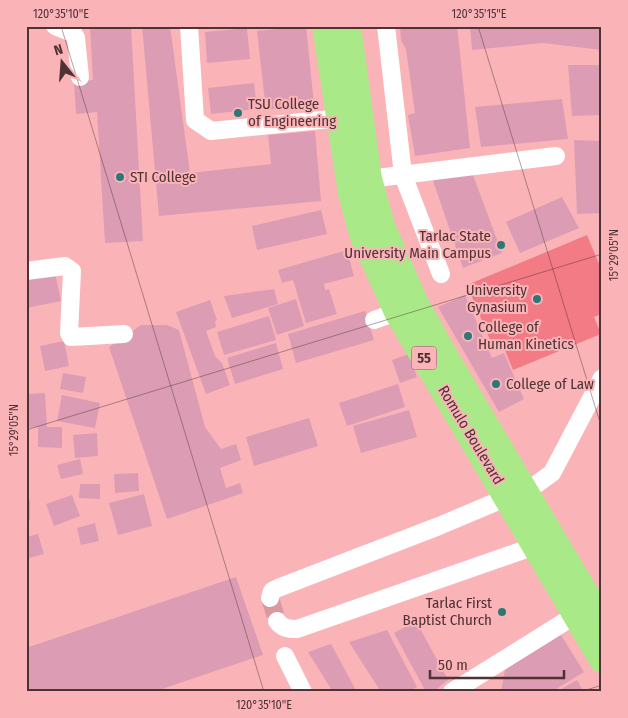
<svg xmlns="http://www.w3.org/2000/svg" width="628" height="718" font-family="'Fira Sans Condensed',sans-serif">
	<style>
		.green { fill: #f27b86 }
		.building { fill: #dc9db4 }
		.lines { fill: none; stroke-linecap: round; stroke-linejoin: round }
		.minor-tunnel { stroke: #d89a9e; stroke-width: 18; stroke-dasharray: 18 9; stroke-linecap: butt }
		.minor { stroke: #fff; stroke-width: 18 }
		.highway { stroke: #aae987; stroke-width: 26 }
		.ticks { fill: none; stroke: #4e3234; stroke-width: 1; stroke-opacity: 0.45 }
		.poi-dot { fill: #2e7777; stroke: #fab4b8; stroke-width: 2 }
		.labels { text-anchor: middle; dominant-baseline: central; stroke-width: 4; stroke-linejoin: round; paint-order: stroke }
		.shield { fill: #fab4b8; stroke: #82595c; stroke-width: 1 }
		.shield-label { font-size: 14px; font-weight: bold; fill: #4e3234 }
		.poi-label { font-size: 15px; fill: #4e3234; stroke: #fab4b8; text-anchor: start }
		.street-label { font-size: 15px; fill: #4e3234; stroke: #fab4b8 }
		.neatline { fill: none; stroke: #4e3234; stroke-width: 2 }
		.ticks-label { font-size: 12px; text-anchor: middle; fill: #4e3234 }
	</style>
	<rect width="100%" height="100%" fill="#fab4b8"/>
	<polygon class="green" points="587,235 602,271 602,314 594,317 601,334 513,370 502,343 493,347 467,285"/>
	<g class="building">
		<polygon points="90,26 131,26 143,241 105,243 97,112 76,114 74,81 93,80"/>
		<polygon points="142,26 170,26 190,173 271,164 268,135 315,131 321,201 159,216"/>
		<polygon points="306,26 314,104 266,110 257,31"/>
		<polygon points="400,26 457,26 470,148 415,156 408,115 415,113 406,49 401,40"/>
		<polygon points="470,26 602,26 602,50 543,43 472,50"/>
		<polygon points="247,28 250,59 207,63 205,32"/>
		<polygon points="568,65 602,65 602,115 572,116"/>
		<polygon points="254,83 257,109 211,114 208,88"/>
		<polygon points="562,99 568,139 481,147 475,107"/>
		<polygon points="574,140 602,141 602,213 577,214"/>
		<polygon points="470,167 502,253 463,268 433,181"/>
		<polygon points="562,197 579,228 520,253 506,222"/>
		<polygon points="321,210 327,234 257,250 252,226"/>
		<polygon points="347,250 354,276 324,284 325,290 329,289 337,314 306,323 293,280 282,283 278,270"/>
		<polygon points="54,268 61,301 26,308 26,274"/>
		<polygon points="274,289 278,304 232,318 224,296"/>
		<polygon points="465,295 492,358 504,353 524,399 499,412 438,307"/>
		<polygon points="296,299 304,326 277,335 268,308"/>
		<polygon points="210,300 217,320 215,322 216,327 206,331 215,356 222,363 230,385 206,394 176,312"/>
		<polygon points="365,311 374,340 296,363 288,334"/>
		<polygon points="269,316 276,340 224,355 217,332"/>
		<polygon points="141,325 167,325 179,330 205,427 221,449 236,444 241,460 220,468 226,488 240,483 243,493 167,519 109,347"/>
		<polygon points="64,341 69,366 45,371 40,346"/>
		<polygon points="276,343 283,369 235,384 227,358"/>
		<polygon points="409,354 417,377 400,383 392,360"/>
		<polygon points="63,373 86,377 83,393 60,389"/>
		<polygon points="398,384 405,407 347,426 339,403"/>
		<polygon points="45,393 47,427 62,427 62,448 38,447 38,427 26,428 26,394"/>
		<polygon points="62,395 100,403 95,428 57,421"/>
		<polygon points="409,410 417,437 361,453 353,426"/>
		<polygon points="309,418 318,446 254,466 246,437"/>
		<polygon points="97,433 98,456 75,458 73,435"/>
		<polygon points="80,459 83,474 61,479 57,465"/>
		<polygon points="138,473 139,491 115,493 114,474"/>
		<polygon points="80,484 100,484 100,499 79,498"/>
		<polygon points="144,494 152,526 118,535 109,503"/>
		<polygon points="72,495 80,516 54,526 46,504"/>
		<polygon points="30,500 30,520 26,520 26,501"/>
		<polygon points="95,523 99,541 81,545 77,528"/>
		<polygon points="38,534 44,554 29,558 26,537"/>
		<polygon points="236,577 263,655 153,692 29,692 26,684 26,648"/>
		<polygon points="416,621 448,680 433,692 426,692 394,633"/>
		<polygon points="387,630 417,687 408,692 381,692 349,642"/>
		<polygon points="561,635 584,672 551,692 501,692 505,669"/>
		<polygon points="331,644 357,692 333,692 308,652"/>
		<polygon points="577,680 584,692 556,692"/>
	</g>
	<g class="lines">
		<polyline class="minor-tunnel" points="270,598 277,621"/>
		<g class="minor">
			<polyline points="55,26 73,33 76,38 80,77"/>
			<polyline points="189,26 195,120 211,131 341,118"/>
			<polyline points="386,26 403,175 441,274"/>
			<polyline points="369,179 556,156"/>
			<polyline points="26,271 65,266 72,271 69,333 71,337 124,334"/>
			<polyline points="374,320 397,312"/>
			<polyline points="270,598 272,591 278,588 439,526 534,486 552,473 602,378"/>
			<path d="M277,621C282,628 288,629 297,629L535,546"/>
			<polyline points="285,656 303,692"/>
			<polyline points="452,692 585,609"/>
		</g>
		<g class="highway">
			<polyline points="325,26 351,193 362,234 397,312 602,660"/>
			<polyline points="348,26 369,179 382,226 415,302 445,356 602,621"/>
		</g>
	</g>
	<path class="ticks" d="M61,26L264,692M478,26L602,429M26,430L602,254M580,692L602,685"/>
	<g class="poi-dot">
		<circle cx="238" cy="113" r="5"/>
		<circle cx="120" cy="177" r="5"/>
		<circle cx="501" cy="245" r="5"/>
		<circle cx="537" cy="299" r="5"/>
		<circle cx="468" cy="336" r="5"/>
		<circle cx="496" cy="384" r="5"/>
		<circle cx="502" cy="612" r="5"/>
	</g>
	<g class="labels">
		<rect class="shield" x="411.5" y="346.5" width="25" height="23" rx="4"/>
		<g class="shield-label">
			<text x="424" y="358">55</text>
		</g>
		<g class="poi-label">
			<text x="248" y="104">TSU College<tspan x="248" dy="17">of Engineering</tspan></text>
			<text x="130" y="177">STI College</text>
			<text x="491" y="236" text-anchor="end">Tarlac State<tspan x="491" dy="17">University Main Campus</tspan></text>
			<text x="527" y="290" text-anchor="end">University<tspan x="527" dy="17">Gynasium</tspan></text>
			<text x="478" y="327">College of<tspan x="478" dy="17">Human Kinetics</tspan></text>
			<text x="506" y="384">College of Law</text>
			<text x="492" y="603" text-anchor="end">Tarlac First<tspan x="492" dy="17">Baptist Church</tspan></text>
		</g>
		<g class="street-label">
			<text transform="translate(471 435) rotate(59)">Romulo Boulevard</text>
		</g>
	</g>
	<rect width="628" height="718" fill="none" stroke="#fab4b8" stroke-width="55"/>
	<g transform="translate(62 62) rotate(343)" stroke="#fab4b8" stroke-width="4" paint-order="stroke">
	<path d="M0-4L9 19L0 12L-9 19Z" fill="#4e3234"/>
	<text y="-8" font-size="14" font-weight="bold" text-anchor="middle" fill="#4e3234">N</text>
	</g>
	<path d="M430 670v8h134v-8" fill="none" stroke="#4e3234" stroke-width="2.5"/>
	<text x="438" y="670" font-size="15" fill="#4e3234" stroke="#fab4b8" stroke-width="4" paint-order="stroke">50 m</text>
	<rect x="28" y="28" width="572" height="662" class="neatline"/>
	<g class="ticks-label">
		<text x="61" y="18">120°35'10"E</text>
		<text x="479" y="18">120°35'15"E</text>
		<text transform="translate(614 255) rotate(-90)" y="4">15°29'05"N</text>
		<text transform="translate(14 430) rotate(-90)" y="4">15°29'05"N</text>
		<text x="264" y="709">120°35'10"E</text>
	</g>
</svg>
